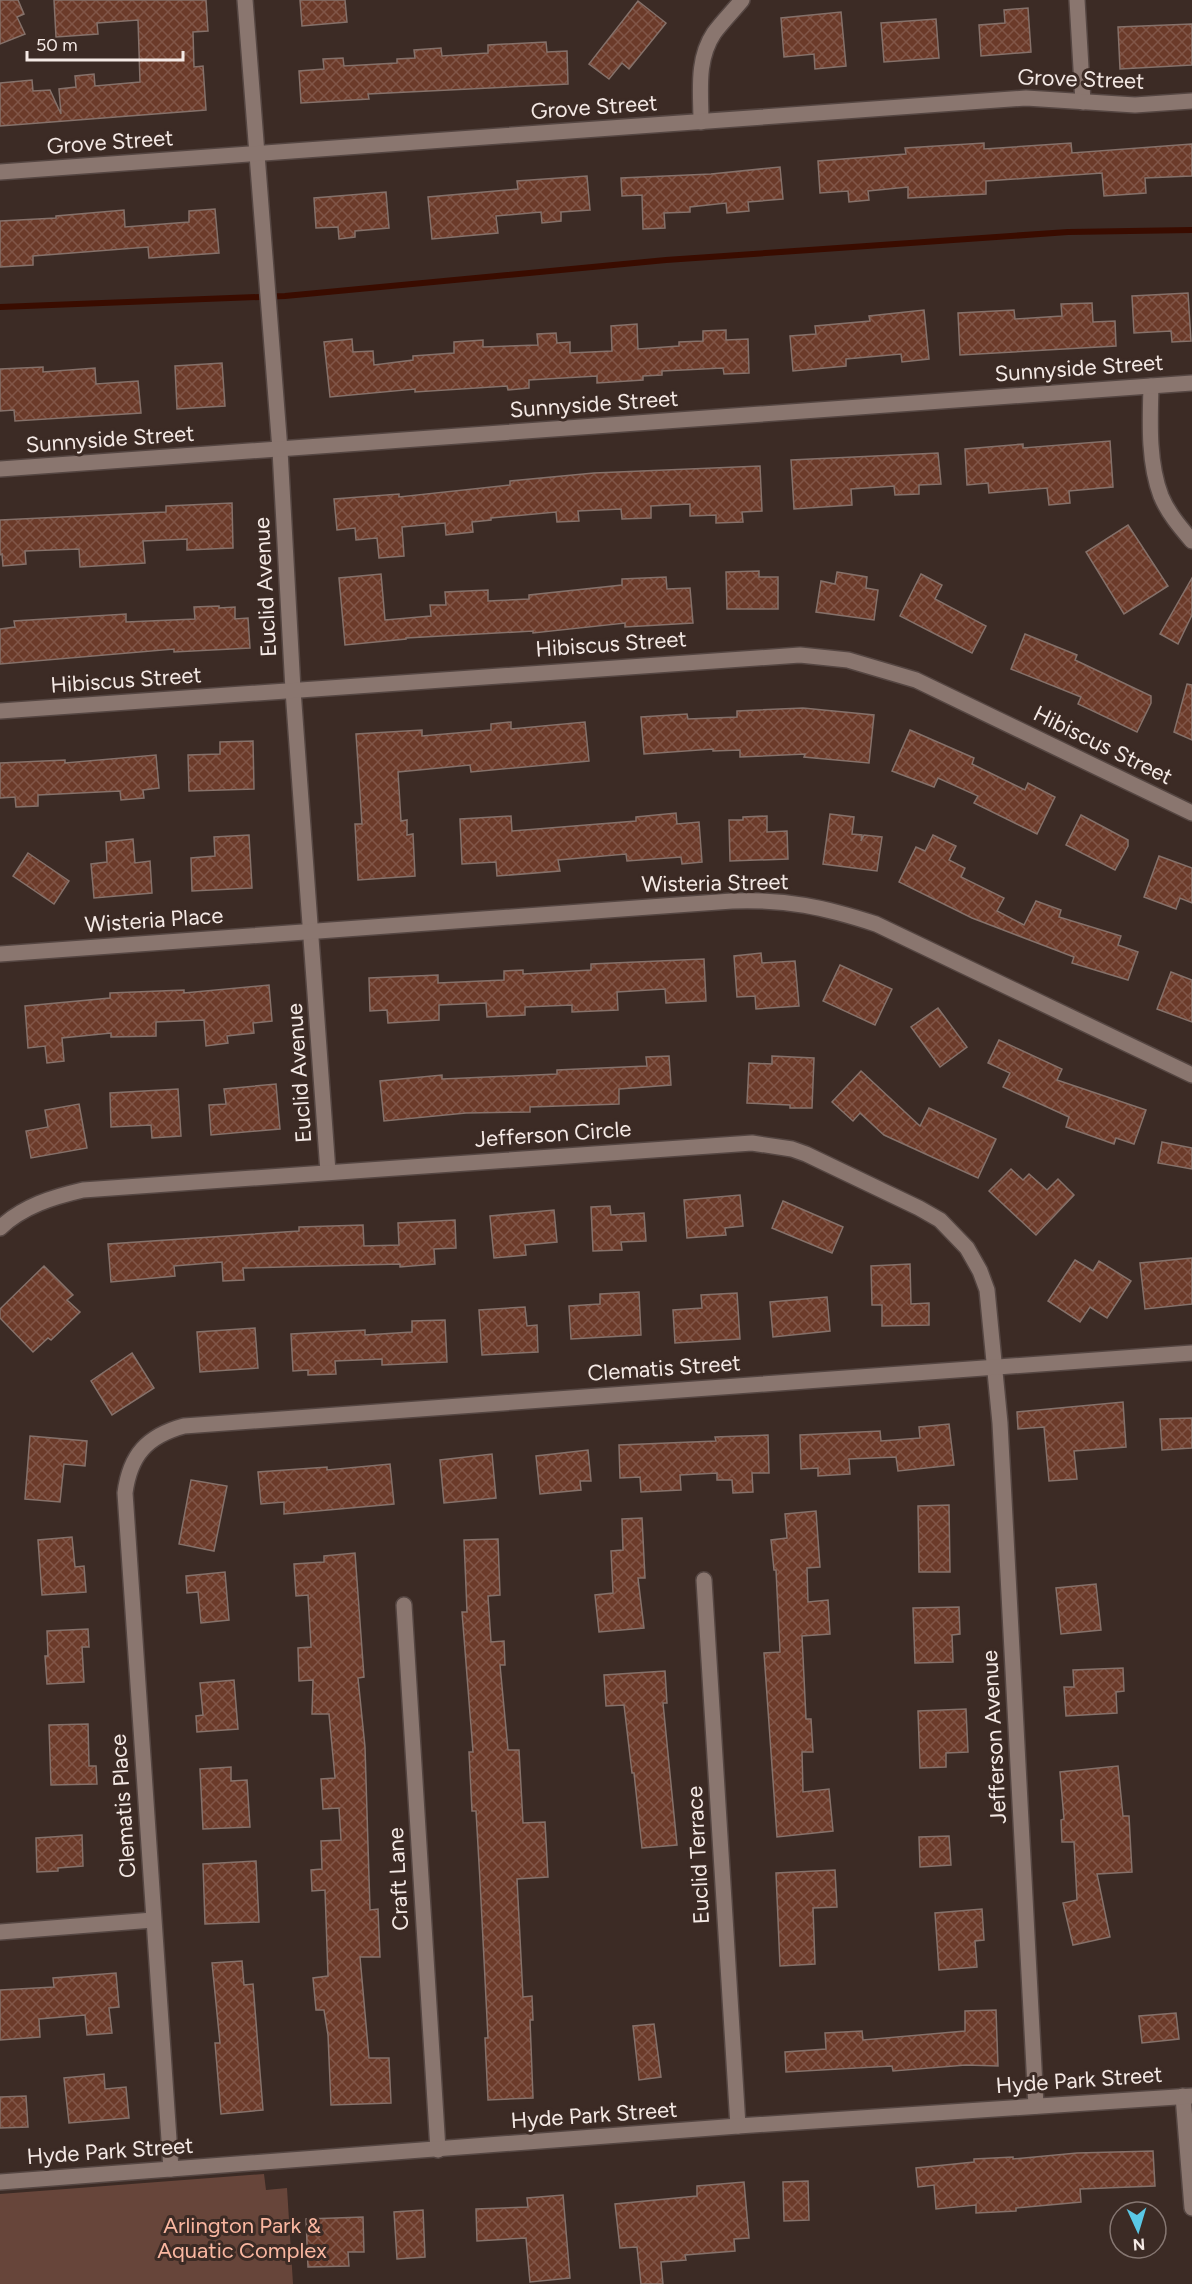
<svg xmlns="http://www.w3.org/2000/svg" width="1192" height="2284" font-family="Figtree,sans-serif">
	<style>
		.green { fill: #67453a }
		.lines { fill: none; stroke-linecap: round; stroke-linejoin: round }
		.stream { stroke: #390c00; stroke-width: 6 }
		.building { fill: url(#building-cross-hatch); stroke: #85716a; stroke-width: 1.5 }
		.minor-casing { stroke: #554642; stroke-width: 18 }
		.minor { stroke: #8a766f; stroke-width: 15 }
		.labels { text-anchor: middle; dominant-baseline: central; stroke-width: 6; stroke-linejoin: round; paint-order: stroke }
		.street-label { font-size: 22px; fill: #f4e9e5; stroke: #3c2b25 }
		.park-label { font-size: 22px; fill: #fab7a1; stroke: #3c2b25 }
	</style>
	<defs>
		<pattern id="building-cross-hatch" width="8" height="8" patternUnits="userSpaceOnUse" patternTransform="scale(1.5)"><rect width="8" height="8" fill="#6b3a29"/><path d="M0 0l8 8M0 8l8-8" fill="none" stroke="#815648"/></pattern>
	</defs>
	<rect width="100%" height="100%" fill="#3c2b25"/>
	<polygon class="green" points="264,2174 266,2190 287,2188 293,2284 0,2284 0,2194"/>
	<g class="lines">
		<polyline class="stream" points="0,307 285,296 666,260 1068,232 1192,230"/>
	</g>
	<g class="building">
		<polygon points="0,0 18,0 24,14 17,17 25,34 0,44"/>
		<polygon points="54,0 206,0 208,31 193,32 194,67 203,66 206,110 0,126 0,83 32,80 33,91 50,90 61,114 59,89 76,87 75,76 94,74 95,86 140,82 138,20 97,23 98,34 56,37"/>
		<polygon points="300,0 345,0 347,22 302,26"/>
		<polygon points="638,1 666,23 629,69 622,63 609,79 589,64"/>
		<polygon points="1028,8 1031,52 981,56 979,25 1005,23 1004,10"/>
		<polygon points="841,12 846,66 815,69 814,54 784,57 781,18"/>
		<polygon points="936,19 939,58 884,62 881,23"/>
		<polygon points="1192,24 1192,65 1120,69 1118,27"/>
		<polygon points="546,42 547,52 567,51 568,84 368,94 369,99 301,103 299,71 324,69 323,59 343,58 344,66 397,63 397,59 415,58 414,50 441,48 442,56 488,53 488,45"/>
		<polygon points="984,143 984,149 1071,143 1072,153 1192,144 1192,176 1145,178 1146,193 1104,196 1102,173 986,181 986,194 908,198 908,187 868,191 869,200 849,202 848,191 820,193 818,161 906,154 905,148"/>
		<polygon points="780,167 783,199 748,202 749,211 727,213 726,203 690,207 690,212 664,213 665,228 643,229 642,195 622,196 621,178 711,174"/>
		<polygon points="587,176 590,210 561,212 561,221 542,223 541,212 496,216 498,233 432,239 428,197 518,189 517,181"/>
		<polygon points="386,192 389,228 355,231 355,237 339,239 338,227 316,228 314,198"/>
		<polygon points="215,209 219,253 149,258 148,247 33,256 33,265 0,267 0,221 56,218 56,216 124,210 125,227 189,222 189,211"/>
		<polygon points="1188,293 1191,341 1172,342 1171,331 1134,333 1132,296"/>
		<polygon points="1092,303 1093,322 1115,321 1116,346 960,355 958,313 1014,310 1015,319 1062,316 1061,304"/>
		<polygon points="924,310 929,359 902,362 901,354 846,359 846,366 793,371 790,336 816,334 815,326 870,321 869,316"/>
		<polygon points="637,324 638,349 679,346 679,342 703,341 703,331 726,330 726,340 748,339 749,373 724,374 723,368 662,371 662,375 643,376 643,380 597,383 597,376 529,380 529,388 508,390 507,386 415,392 415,389 330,397 324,342 352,339 353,352 373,351 374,365 413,360 413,356 454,353 454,342 483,340 483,347 538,345 537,334 556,333 557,343 570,342 570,353 612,351 611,326"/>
		<polygon points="222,363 225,406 177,409 175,366"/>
		<polygon points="43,367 43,372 95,368 96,384 138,381 141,413 15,421 14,410 0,411 0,369"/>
		<polygon points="1110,441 1113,487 1069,491 1070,503 1049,505 1047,488 989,493 988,483 967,485 965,449 1023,444 1023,448"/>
		<polygon points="938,453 941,484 919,485 919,494 895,495 894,486 851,489 852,505 794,509 791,460"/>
		<polygon points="760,466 762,511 742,512 743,522 716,523 716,515 690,516 690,504 651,506 651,518 622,519 621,509 578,511 579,521 557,522 556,512 491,518 491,520 472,522 473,532 446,535 445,523 402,527 404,556 379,558 377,538 356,540 355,528 337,530 334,499 399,494 399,497 510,485 510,481 594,473"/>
		<polygon points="232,503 233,548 187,550 187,539 143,541 145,563 80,567 79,549 25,551 26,564 3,566 2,554 0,555 0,520 166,512 166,506"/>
		<polygon points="1128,525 1168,586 1124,614 1086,552"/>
		<polygon points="759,571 759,577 778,577 778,609 727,609 726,572"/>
		<polygon points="837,572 867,577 866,588 878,590 874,620 816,612 821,581 835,584"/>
		<polygon points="381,574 385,620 431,616 430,605 446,605 445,592 488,590 488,601 529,599 529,595 622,585 622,579 666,577 667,589 690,588 693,623 625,627 625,623 533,633 533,631 406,638 406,639 345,645 339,578"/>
		<polygon points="921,574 942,585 935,599 986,626 972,653 900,616"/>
		<polygon points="1192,578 1192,615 1178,644 1160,634"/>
		<polygon points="219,606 219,608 235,607 235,619 248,618 250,648 174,652 174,649 0,664 0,629 15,627 14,621 126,614 126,622 195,619 194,607"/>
		<polygon points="1025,634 1077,655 1075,660 1151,696 1151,703 1137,732 1078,704 1081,697 1011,669"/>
		<polygon points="1187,684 1192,685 1192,740 1174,732"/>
		<polygon points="803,708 874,715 869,763 804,757 805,754 740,757 740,750 713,751 713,749 644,754 641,717 687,714 688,719 737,717 737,711"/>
		<polygon points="511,722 511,729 585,722 589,761 471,772 470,765 398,772 401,821 407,820 407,835 413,834 415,876 358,880 355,824 362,824 356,734 422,730 422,736 491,730 491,724"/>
		<polygon points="910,730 974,758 972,764 1025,790 1028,783 1055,797 1037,834 974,803 978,796 938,778 934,787 892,771"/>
		<polygon points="253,741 254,789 189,791 188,755 220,754 220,742"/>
		<polygon points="156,755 159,788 143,790 144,798 121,800 120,791 38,795 38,806 16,807 15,797 0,798 0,763 65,760 65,763"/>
		<polygon points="676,813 677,824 699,822 702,862 682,864 681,857 627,861 626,854 558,860 560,871 497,876 496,862 462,864 460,819 511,816 512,831 636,821 636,817"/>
		<polygon points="830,814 854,817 852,834 862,835 861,841 864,835 882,837 877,871 823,864"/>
		<polygon points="1081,815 1128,840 1128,846 1115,870 1066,845"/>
		<polygon points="767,816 767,832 787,831 788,859 730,861 729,820 743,820 743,817"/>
		<polygon points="249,835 252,888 192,891 191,858 215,856 214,837"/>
		<polygon points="933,835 956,846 949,860 965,868 961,877 1004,898 997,911 1024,925 1036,901 1061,910 1059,917 1121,936 1118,945 1138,952 1128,980 1072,963 1074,957 972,918 899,882 916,847 925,851"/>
		<polygon points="133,839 135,863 150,861 152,893 94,898 91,864 107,862 106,842"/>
		<polygon points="28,853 69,881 54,904 13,876"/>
		<polygon points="1159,856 1192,868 1192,903 1180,898 1176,909 1144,897"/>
		<polygon points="761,953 762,963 795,961 799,1006 756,1009 755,996 737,997 734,956"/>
		<polygon points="704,959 706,1001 666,1003 665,989 617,992 618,1010 572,1012 572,1005 525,1007 525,1015 487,1017 486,1003 439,1005 439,1020 388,1023 387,1010 370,1011 369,978 438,975 438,983 504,980 504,971 523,970 523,974 591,970 591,964"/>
		<polygon points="840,965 892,989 875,1025 823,1001"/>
		<polygon points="1171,972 1192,980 1192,1022 1157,1009"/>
		<polygon points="269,985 272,1021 253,1023 254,1033 227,1036 228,1043 206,1046 204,1020 156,1022 156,1036 111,1037 111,1033 62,1038 64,1061 47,1063 45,1046 28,1048 25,1006 110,998 110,993 184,990 184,993"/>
		<polygon points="938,1008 967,1047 940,1067 911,1027"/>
		<polygon points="999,1040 1062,1069 1057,1080 1146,1110 1134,1144 1116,1138 1114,1144 1066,1127 1069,1117 1003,1087 1010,1073 988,1063"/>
		<polygon points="669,1056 671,1085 619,1089 619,1104 530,1107 530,1112 466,1113 384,1121 380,1081 442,1075 442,1079 557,1074 557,1070 647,1066 646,1057"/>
		<polygon points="772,1056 814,1058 812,1108 790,1108 790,1105 747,1103 749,1063 772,1064"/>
		<polygon points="861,1071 920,1126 929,1108 996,1139 978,1178 884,1135 860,1113 853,1121 832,1102"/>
		<polygon points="276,1084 280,1129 211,1135 209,1105 226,1104 224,1089"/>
		<polygon points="178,1089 181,1136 152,1138 151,1125 111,1127 110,1093"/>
		<polygon points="79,1104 87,1148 31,1158 26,1131 48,1127 45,1110"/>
		<polygon points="1162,1142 1192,1148 1192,1169 1158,1163"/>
		<polygon points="1011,1169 1023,1180 1029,1174 1047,1190 1058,1179 1074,1195 1036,1235 989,1191"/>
		<polygon points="740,1195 743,1226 725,1228 726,1235 687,1238 684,1200"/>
		<polygon points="783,1201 843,1227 832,1253 772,1228"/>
		<polygon points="610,1206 611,1215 644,1213 646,1241 621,1242 622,1250 593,1251 591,1207"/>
		<polygon points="554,1210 557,1242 525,1245 526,1255 494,1258 490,1216"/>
		<polygon points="455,1220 456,1248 434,1249 435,1264 400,1267 400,1264 243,1268 244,1280 223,1281 222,1262 174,1266 175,1276 111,1282 108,1244 299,1231 299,1227 363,1225 364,1246 399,1245 398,1223"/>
		<polygon points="1192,1258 1192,1304 1145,1309 1140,1263"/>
		<polygon points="1075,1260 1093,1271 1099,1261 1131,1281 1107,1318 1090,1307 1080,1322 1048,1301"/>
		<polygon points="910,1264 911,1304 929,1303 929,1325 882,1326 882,1305 872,1305 871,1266"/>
		<polygon points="44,1266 73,1295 67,1300 80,1312 51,1340 48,1338 33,1352 0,1318 0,1309"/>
		<polygon points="639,1292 641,1335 571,1339 569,1306 600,1304 600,1294"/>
		<polygon points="737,1293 740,1339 675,1343 673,1310 702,1308 701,1295"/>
		<polygon points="827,1297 830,1331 773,1337 770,1302"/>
		<polygon points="525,1307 527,1326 537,1325 538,1352 482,1355 479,1310"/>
		<polygon points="445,1320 447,1362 382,1365 382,1359 335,1361 336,1374 308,1375 308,1370 293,1371 291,1334 365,1330 365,1335 412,1332 412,1321"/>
		<polygon points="255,1328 258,1368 200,1372 197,1332"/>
		<polygon points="132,1353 154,1388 112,1415 91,1381"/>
		<polygon points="1123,1402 1126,1447 1074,1451 1077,1479 1049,1481 1044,1427 1018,1429 1017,1412"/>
		<polygon points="1192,1418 1192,1448 1162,1450 1160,1419"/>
		<polygon points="949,1424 954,1465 898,1471 896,1457 849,1459 850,1474 818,1476 818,1468 801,1469 800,1435 880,1431 881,1441 920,1438 919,1427"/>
		<polygon points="768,1435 769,1473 752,1473 753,1492 733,1493 732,1480 717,1480 717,1473 680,1475 681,1490 641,1492 640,1477 620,1478 619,1445 716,1441 715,1437"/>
		<polygon points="30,1436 87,1441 85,1466 64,1464 60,1502 25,1499"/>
		<polygon points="588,1450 591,1481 580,1481 581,1490 540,1494 536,1456"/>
		<polygon points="492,1454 496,1498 444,1503 440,1460"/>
		<polygon points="390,1464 394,1504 284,1514 284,1502 261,1504 258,1472 327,1467 327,1470"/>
		<polygon points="191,1480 227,1486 214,1551 179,1544"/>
		<polygon points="949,1505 950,1572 919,1572 918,1506"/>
		<polygon points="816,1511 820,1567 807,1568 808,1602 828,1600 830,1634 802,1636 806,1719 811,1719 813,1752 802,1752 803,1792 829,1789 833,1831 777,1837 764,1653 780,1652 776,1570 774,1570 771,1540 787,1538 785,1514"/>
		<polygon points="642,1518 645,1578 638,1578 644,1628 599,1632 595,1595 613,1593 611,1551 623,1550 622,1519"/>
		<polygon points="72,1537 75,1567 84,1566 86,1592 42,1595 38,1540"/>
		<polygon points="498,1539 500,1595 488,1596 491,1642 504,1641 505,1665 500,1665 508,1750 519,1750 523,1823 545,1822 548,1877 517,1879 523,1997 532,1996 533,2020 530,2020 533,2098 488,2100 485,2038 488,2038 480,1881 476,1811 472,1811 469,1752 473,1752 462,1612 467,1612 464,1540"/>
		<polygon points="355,1553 364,1677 358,1678 365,1747 370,1910 378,1909 380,1957 360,1957 369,2058 389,2058 391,2103 331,2105 328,2035 324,2010 316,2010 313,1978 328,1976 325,1890 312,1891 311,1870 322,1869 321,1841 341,1840 339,1808 323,1809 321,1779 335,1778 329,1714 312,1714 313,1680 299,1681 298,1648 311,1647 308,1595 296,1596 294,1564 324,1562 324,1556"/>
		<polygon points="225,1572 229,1620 201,1623 198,1592 187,1593 186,1576"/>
		<polygon points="1096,1584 1101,1630 1061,1634 1056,1588"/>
		<polygon points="959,1607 960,1634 952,1635 953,1662 915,1663 913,1608"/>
		<polygon points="88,1629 89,1647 82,1647 84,1682 47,1684 45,1656 48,1656 47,1631"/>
		<polygon points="1123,1668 1124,1691 1116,1692 1117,1713 1066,1716 1064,1687 1074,1687 1073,1670"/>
		<polygon points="665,1671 667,1703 663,1703 677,1845 642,1848 634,1773 632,1773 624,1705 606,1706 604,1675"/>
		<polygon points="234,1680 238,1729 197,1732 196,1716 203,1715 200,1683"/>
		<polygon points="966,1709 968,1752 946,1753 946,1767 920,1768 918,1711"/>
		<polygon points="88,1724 89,1766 96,1766 97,1784 51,1785 49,1725"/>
		<polygon points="1118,1766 1123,1816 1129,1816 1132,1872 1097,1874 1110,1937 1073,1945 1063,1903 1077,1900 1074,1842 1062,1842 1061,1820 1064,1819 1060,1772"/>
		<polygon points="231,1767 231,1781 247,1780 250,1827 203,1829 200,1769"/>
		<polygon points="82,1835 83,1866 58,1868 58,1871 37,1872 36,1838"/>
		<polygon points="949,1836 951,1865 920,1867 919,1837"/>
		<polygon points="256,1861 259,1922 205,1924 203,1864"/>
		<polygon points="835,1870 837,1907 813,1908 815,1964 780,1966 776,1873"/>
		<polygon points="982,1909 984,1940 975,1941 977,1967 939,1970 935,1913"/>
		<polygon points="242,1961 244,1985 253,1984 263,2110 221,2114 215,2043 220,2043 212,1963"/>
		<polygon points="116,1973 119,2007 109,2008 112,2033 87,2035 85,2015 39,2019 40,2037 0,2040 0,1990 54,1987 53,1978"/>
		<polygon points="996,2010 998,2066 966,2065 893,2071 892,2066 786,2072 785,2052 826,2049 825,2033 862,2031 863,2040 965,2031 965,2011"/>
		<polygon points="1176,2013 1179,2039 1142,2043 1139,2016"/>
		<polygon points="654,2024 661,2077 639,2080 633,2026"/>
		<polygon points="104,2074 105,2089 126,2087 129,2118 69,2123 64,2078"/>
		<polygon points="26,2096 28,2127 0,2128 0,2097"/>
		<polygon points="1153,2151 1155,2186 1080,2189 1081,2202 1016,2208 1016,2211 976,2213 976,2205 936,2209 934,2185 918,2187 916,2168 974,2162 974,2159 1013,2157 1013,2159 1077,2153"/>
		<polygon points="808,2181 809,2220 784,2221 783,2182"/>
		<polygon points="744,2182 749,2238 734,2239 735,2251 685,2255 686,2260 661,2262 663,2284 641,2284 637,2247 620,2248 615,2204 697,2196 697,2186"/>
		<polygon points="563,2195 570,2278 530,2282 526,2238 477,2241 476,2209 528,2207 527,2198"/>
		<polygon points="423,2210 425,2257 397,2259 394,2212"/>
		<polygon points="363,2217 364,2252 348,2252 349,2266 308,2267 306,2219"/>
	</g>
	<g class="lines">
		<g class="minor-casing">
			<g id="minor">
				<polyline points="245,0 280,450 293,690 328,1172"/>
				<polyline points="1077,0 1083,102"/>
				<path d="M701,122C701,92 696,60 714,33C722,22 733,11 742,0"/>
				<polyline points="0,172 1026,98 1135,105 1192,101"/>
				<path d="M1151,386C1150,421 1148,462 1161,496C1168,513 1180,527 1192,541"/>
				<polyline points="0,469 1192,383"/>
				<polyline points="0,711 800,655 848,660 916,680 1192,813"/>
				<path d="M0,954L732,901C786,899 824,907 876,924L1192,1075"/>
				<path d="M0,1228C23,1206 53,1197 83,1190L752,1143L792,1149L806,1154L919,1208L940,1220L967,1248L980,1271L987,1290L1000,1423L1036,2106"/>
				<polyline points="704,1580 738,2126"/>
				<polyline points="404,1605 438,2150"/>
				<polyline points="0,1932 153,1920"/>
				<polyline points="1183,2096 1192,2208"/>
				<path d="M171,2169L125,1493C130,1455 147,1436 184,1426L1192,1353"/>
				<polyline points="0,2182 738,2126 1192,2096"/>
			</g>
		</g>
		<use href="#minor" class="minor"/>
	</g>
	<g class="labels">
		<g class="street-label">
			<text transform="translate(1081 79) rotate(2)">Grove Street</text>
			<text transform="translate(594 107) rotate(-4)">Grove Street</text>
			<text transform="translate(110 142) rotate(-4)">Grove Street</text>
			<text transform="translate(1079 368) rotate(-4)">Sunnyside Street</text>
			<text transform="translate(594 404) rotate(-4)">Sunnyside Street</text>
			<text transform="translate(110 439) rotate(-4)">Sunnyside Street</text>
			<text transform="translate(265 587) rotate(-93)">Euclid Avenue</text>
			<text transform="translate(611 644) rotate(-4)">Hibiscus Street</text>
			<text transform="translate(126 680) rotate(-4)">Hibiscus Street</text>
			<text transform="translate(1103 745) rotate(26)">Hibiscus Street</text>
			<text transform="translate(715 883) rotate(-1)">Wisteria Street</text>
			<text transform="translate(154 920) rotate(-4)">Wisteria Place</text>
			<text transform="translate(299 1073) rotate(-94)">Euclid Avenue</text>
			<text transform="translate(553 1134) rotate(-4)">Jefferson Circle</text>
			<text transform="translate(664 1368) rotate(-4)">Clematis Street</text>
			<text transform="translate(994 1737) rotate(-93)">Jefferson Avenue</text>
			<text transform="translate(123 1806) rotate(-94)">Clematis Place</text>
			<text transform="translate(698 1855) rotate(-93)">Euclid Terrace</text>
			<text transform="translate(398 1879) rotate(-93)">Craft Lane</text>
			<text transform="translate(1079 2080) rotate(-4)">Hyde Park Street</text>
			<text transform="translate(594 2115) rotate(-4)">Hyde Park Street</text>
			<text transform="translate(110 2151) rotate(-4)">Hyde Park Street</text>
		</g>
		<g class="park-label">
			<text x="242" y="2225">Arlington Park &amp;<tspan x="242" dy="25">Aquatic Complex</tspan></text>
		</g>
	</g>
	<g transform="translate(1138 2230) rotate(176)"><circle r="28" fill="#3c2b25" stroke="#867772" stroke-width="1.5"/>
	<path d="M0-4.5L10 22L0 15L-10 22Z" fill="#5ac8e6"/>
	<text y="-9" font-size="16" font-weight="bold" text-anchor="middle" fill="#f4e9e5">N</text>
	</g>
	<path d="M27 51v9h156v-9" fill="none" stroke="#f4e9e5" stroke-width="3"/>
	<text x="36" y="51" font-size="18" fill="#f4e9e5" stroke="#3c2b25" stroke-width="4.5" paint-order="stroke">50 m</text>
</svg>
